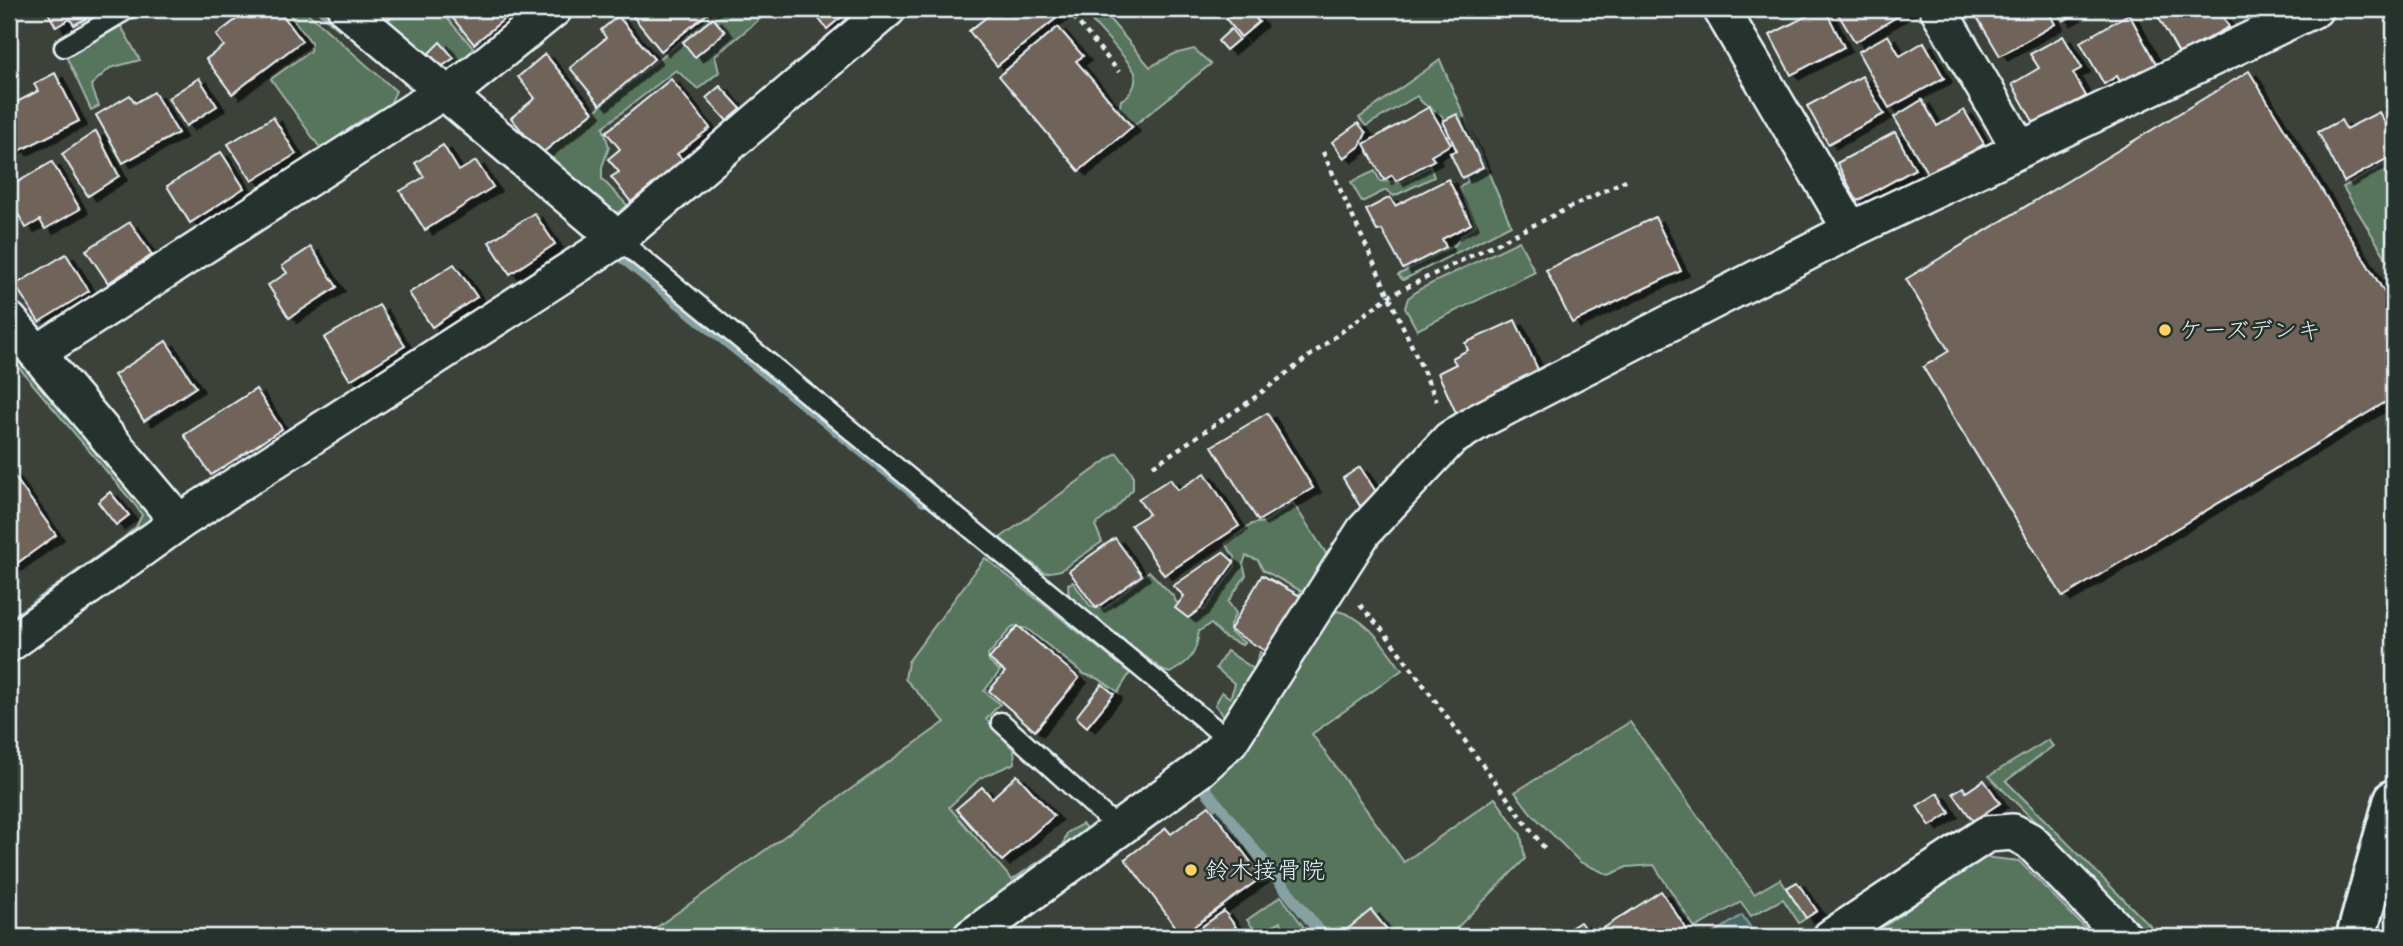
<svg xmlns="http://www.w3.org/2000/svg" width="2403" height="946" font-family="Pangolin,'Klee One',sans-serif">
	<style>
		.green { fill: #56745c; stroke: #9fb2aa; stroke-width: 2 }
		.water { fill: #466b69; stroke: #87a1a2; stroke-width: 2 }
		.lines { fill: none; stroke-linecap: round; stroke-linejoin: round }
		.stream { stroke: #87a1a2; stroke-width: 12 }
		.building { fill: #70645a; stroke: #e8f1f8; stroke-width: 2; filter: url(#shadow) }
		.lane-casing { stroke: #e8f1f8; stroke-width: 23 }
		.street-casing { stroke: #e8f1f8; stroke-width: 40 }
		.primary-casing { stroke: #e8f1f8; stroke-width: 44 }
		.path { stroke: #e8f1f8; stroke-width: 4.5; stroke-dasharray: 5 5; stroke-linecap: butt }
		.lane { stroke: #26332d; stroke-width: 18 }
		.street { stroke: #26332d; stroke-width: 35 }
		.primary { stroke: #26332d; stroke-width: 38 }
		.poi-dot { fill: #ffd166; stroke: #26332d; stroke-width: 2.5 }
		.labels { text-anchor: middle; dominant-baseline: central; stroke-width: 5; stroke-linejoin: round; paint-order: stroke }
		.poi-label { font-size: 24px; fill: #e8f1f8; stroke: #26332d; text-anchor: start }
	</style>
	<defs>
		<filter id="shadow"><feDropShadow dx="8" dy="4.5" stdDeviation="0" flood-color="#0009"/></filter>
	</defs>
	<rect width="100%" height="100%" fill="#3c423a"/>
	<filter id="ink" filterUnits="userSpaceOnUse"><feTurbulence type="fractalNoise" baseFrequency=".0143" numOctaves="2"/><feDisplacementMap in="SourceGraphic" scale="14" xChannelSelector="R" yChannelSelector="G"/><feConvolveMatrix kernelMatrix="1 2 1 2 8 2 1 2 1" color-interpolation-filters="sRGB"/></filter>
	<g filter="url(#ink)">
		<g class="green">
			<polygon points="285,9 303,9 396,91 390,104 360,121 321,149 271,79 310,51 311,42"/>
			<path d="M373,9H439L476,51C464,61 454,71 438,68Z"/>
			<polygon points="721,9 772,9 715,56 719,72 698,89 676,70 603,127 609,147 602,167 602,179 628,206 615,214 541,154"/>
			<path d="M1092,9H1101L1150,67L1174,54L1194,49L1211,64L1132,127L1119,112L1121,100C1131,95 1137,85 1135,73C1132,63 1095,25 1086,14Z"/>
			<polygon points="121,26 140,60 110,68 91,85 99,106 91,110 66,56"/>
			<path d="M1440,60L1511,225L1403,280L1398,275L1455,245L1461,236L1476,225L1459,188L1468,181L1442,116C1433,107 1424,108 1417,96L1366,126L1359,118Z"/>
			<polygon points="2394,159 2394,271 2343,187"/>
			<polygon points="1430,166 1434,177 1394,196 1386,190 1362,202 1351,182 1375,171 1380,181 1402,182"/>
			<polygon points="1519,241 1535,272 1417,330 1405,308 1408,298 1420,289"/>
			<polygon points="9,343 146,504 150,517 144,533 9,630 9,619 123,538 136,527 142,515 135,505 9,356"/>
			<polygon points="1117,453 1133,474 1133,489 1113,511 1095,525 1102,542 1061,570 1045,573 1000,538"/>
			<path d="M1293,503L1333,564L1235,719L1224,716L1215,705L1222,692L1230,698L1235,684L1216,668L1227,651L1254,669L1260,652L1265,655L1301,591L1263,570L1258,560L1246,556L1243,564L1246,575L1228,602L1236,613L1230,625L1231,633L1245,643L1242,645L1224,637L1211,624L1199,631C1196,655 1191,661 1170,673L1164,671L1069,597L1068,584L1073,582L1091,607L1104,609L1149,571L1174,597L1176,602L1204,610L1235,567V557L1225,544L1252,524L1264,522Z"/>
			<polygon points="985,558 1130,673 1118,692 1099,679 1084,674 1027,629 1013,626 988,655 989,662 1000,671 984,691 1000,704 986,719 1014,750 1015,763 980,778 949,807 1012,880 1063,845 1067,833 1082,824 1093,834 960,937 643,937 945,722 905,679 908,662"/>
			<path d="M1338,611C1369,619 1384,646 1402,670L1312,734L1404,862L1495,798L1521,835L1525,859L1448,937H1326L1208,786L1242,750L1321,621Z"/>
			<polygon points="1630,722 1754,894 1780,879 1806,918 1799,923 1783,899 1751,916 1741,902 1695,928 1654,865 1627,867 1609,875 1580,862 1531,813 1515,792"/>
			<polygon points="2048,740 2053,746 2006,781 2161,937 2151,937 1989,776"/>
			<polygon points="1983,857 2019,861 2094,937 1869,937"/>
			<polygon points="1281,896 1311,937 1293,937 1280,922 1258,934 1247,920"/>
		</g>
		<polygon class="water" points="1742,915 1757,937 1708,937"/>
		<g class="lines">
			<g class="stream">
				<polyline points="322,9 341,25"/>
				<polyline points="611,248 924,501"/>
				<polyline points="1201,784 1324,937"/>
			</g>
		</g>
		<g class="building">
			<polygon points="46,9 104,9 74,25 70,19 56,27"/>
			<polygon points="262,9 278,9 302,41 232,94 206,59 224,46 216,35 246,12 250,18"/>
			<polygon points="445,9 516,9 474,44"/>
			<polygon points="627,9 713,9 661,51"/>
			<polygon points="811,9 851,9 827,29"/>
			<polygon points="997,9 1053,9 1059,16 997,66 969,31"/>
			<polygon points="1238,9 1248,9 1259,22 1241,37 1226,19"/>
			<polygon points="1820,9 1825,9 1844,47 1791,75 1770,35"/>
			<polygon points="1835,9 1907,9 1908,10 1855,42"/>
			<polygon points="1991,9 2047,9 2055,24 2000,56 1977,17"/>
			<polygon points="2056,9 2085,9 2063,21"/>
			<polygon points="2164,9 2219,9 2229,27 2179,54 2156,13"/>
			<polygon points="2129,14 2157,66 2122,85 2117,76 2104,84 2080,42"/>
			<polygon points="618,16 654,59 600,105 570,68 606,38 601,30"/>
			<polygon points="713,18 725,32 695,57 683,42"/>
			<polygon points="1058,27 1083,56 1076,61 1132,127 1079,171 999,76"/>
			<polygon points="1231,29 1239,39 1226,50 1218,41"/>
			<polygon points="1888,35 1900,56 1924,42 1944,78 1889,108 1858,52"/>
			<polygon points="2063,36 2082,68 2073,73 2086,96 2035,125 2012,84 2039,68 2030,54"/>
			<polygon points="440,42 454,58 441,67 429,53"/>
			<polygon points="545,54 593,112 541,154 511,118 535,98 518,77"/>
			<polygon points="2249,71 2394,308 2394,397 2063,597 1923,367 1949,351 1906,279"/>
			<polygon points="55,73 79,121 19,151 16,146 9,150 9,106 38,91 34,84"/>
			<polygon points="1862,76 1884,114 1828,144 1807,106"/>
			<polygon points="199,78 217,106 186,126 168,98"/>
			<polygon points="671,79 710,128 677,154 683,160 631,202 611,177 619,172 608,159 620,149 606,132"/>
			<polygon points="720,86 743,111 729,123 706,98"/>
			<polygon points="154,92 178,133 123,163 96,115 130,95 135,103"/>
			<polygon points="1922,100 1937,126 1964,110 1984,144 1929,176 1894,117"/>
			<polygon points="1429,107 1451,144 1431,156 1434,160 1396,181 1392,175 1384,180 1364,144"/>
			<polygon points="2379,112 2394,140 2394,155 2344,182 2318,132 2341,120 2346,129"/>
			<polygon points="1457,114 1483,167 1462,178 1450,153 1457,151 1443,121"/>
			<polygon points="273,117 296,154 252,181 228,144"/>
			<polygon points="1358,123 1366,133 1360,146 1344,158 1332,142"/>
			<polygon points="96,131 119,176 88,196 62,154"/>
			<polygon points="1895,132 1915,169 1857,201 1837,163"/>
			<polygon points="443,145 459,171 476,161 493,187 425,230 400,191 424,177 415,163"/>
			<polygon points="221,152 244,188 190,223 167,186"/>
			<polygon points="52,162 80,209 45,229 40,220 26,228 9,198 9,187"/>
			<polygon points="1448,179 1471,224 1442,239 1446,247 1403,269 1382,230 1377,231 1366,210 1390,197 1395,206"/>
			<polygon points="534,213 555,244 510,274 489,242"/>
			<polygon points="1655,217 1681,271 1572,323 1546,270"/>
			<polygon points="130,222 152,255 108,283 86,250"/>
			<polygon points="311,247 337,287 289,318 268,285 287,273 282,266"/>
			<polygon points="66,254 89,291 39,322 15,285"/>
			<polygon points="454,264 477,297 432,327 409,293"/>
			<polygon points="379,305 405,346 350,380 324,338"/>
			<polygon points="1515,320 1540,374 1456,413 1438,373 1456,364 1452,358 1468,350 1465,343"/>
			<polygon points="166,341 196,387 144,421 114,375"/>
			<polygon points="256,389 282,429 211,475 184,435"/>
			<polygon points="1267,413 1313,488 1258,521 1212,446"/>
			<polygon points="1360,467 1378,495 1360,506 1343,478"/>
			<polygon points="9,469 56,535 9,569"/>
			<polygon points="1205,473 1239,526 1164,575 1131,525 1149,514 1138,499 1170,479 1178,490"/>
			<polygon points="110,492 129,515 116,525 98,502"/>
			<polygon points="1115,538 1142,575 1096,608 1069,571"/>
			<polygon points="1223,552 1234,562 1200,609 1188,618 1175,608 1184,596 1173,586"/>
			<polygon points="1262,575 1302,597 1269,653 1230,630"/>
			<polygon points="1018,626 1079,678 1035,731 989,691 1005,672 989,659"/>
			<polygon points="1102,684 1114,694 1087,727 1076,717"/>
			<polygon points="1017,775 1054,816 1002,861 956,809 982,787 992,798"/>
			<polygon points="1984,780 2000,803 1973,821 1953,793 1963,787 1966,792"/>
			<polygon points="1938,793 1950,813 1930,826 1917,806"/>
			<polygon points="1209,806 1262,877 1182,935 1125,859 1166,828 1171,834"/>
			<polygon points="1797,882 1817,911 1806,918 1786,888"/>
			<polygon points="1661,891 1687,930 1676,937 1599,937 1596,933"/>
			<polygon points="1371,910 1393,937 1349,937 1344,932"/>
			<polygon points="1224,911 1236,927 1222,937 1196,937 1193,933"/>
			<polygon points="1580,922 1591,937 1556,937"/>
		</g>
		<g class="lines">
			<g class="lane-casing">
				<g id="lane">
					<polyline points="64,47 128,9"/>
					<polyline points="618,239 1230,741"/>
					<polyline points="1001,722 1119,829"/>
				</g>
			</g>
			<g class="street-casing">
				<g id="street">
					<polyline points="346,9 618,239"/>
					<polyline points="1721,9 1851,230"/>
					<polyline points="1938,9 2020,149"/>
					<polyline points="448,95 554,9"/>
					<polyline points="9,320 179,522"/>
					<polyline points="37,353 444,91"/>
					<polyline points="9,644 179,522 618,239 888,9"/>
					<polyline points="971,937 1199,770 1230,741 1364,531 1450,439 1479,421 1851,230 2315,9"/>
					<polyline points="1831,937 1987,834 2013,832 2030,841 2124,937"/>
				</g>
			</g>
			<g class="primary-casing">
				<polyline id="primary" points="2356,937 2394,799"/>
			</g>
			<g class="path">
				<polyline points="1067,9 1119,72"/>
				<polyline points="1323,152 1437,401"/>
				<polyline points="1153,466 1250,401 1389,296 1628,179"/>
				<polyline points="1360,605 1385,633 1545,849"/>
			</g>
			<use href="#lane" class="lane"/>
			<use href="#street" class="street"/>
			<use href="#primary" class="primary"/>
		</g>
	</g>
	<g class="poi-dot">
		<circle cx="2165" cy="330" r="7"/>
		<circle cx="1191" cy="870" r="7"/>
	</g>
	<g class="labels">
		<g class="poi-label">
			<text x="2179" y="330">ケーズデンキ</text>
			<text x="1205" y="870">鈴木接骨院</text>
		</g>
	</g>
	<rect width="2403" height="946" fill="none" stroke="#26332d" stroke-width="35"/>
	<rect x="18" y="18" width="2368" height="911" fill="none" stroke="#e8f1f8" stroke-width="2.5" filter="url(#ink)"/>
</svg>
